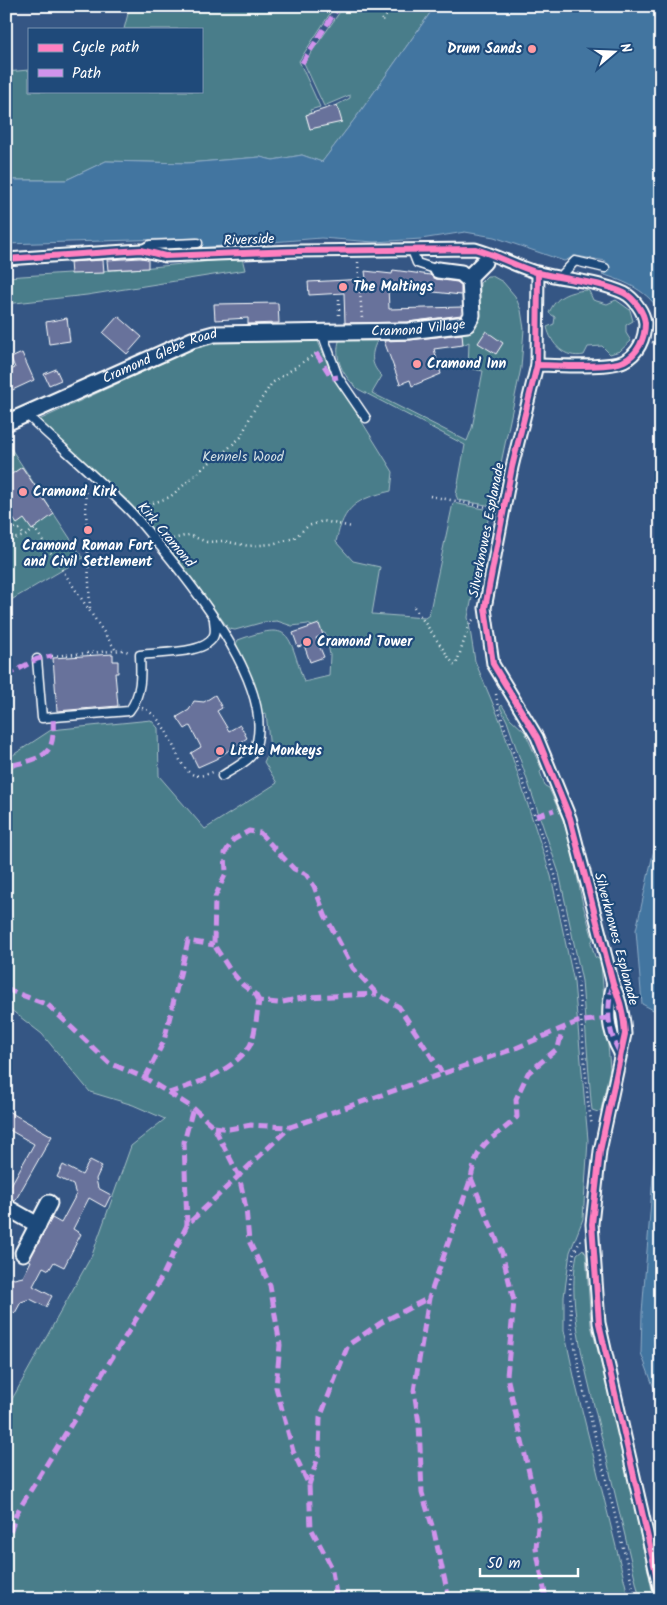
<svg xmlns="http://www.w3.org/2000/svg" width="667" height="1605" font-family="Kalam,sans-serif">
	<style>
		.green { fill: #497d8a; stroke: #a4bec4 }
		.water { fill: #4375a0; stroke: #8eacc6 }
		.building { fill: #68729b; stroke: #fff }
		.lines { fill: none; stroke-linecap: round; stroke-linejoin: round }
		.service-casing { stroke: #fff; stroke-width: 11 }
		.pedestrian-casing { stroke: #fff; stroke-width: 15 }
		.minor-casing { stroke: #fff; stroke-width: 19 }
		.path { stroke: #fff; stroke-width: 2.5; stroke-dasharray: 1 4; stroke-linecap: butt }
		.service { stroke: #1f4a7a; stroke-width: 8 }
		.pedestrian { stroke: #1f4a7a; stroke-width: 11 }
		.minor { stroke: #1f4a7a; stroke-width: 15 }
		.quiet { stroke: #d193ec; stroke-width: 5; stroke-dasharray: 10 5; stroke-linecap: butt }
		.cycleway-casing { stroke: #1f4a7a; stroke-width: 9 }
		.cycleway { stroke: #ff80c0; stroke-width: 6 }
		.poi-dot { fill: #ff9aa2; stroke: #1f4a7a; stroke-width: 2 }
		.labels { text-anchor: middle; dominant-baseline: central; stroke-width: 4.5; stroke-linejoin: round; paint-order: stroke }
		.poi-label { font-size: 14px; font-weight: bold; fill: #fff; stroke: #1f4a7a; text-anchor: start }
		.street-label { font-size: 14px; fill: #fff; stroke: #1f4a7a }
		.park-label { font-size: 14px; fill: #d2dee2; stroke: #1f4a7a }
	</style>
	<rect width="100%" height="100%" fill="#355684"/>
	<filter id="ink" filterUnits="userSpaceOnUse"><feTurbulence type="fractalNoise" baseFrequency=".02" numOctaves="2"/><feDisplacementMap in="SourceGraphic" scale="10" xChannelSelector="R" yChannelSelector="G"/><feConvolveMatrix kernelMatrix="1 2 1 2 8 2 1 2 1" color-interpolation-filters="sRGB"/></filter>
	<g filter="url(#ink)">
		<g class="green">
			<polygon points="130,6 335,6 299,61 320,107 310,110 311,113 306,115 310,129 330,123 337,105 350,98 350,95 324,106 304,63 344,6 435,6 360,112 322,162 302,155 273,160 260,157 187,163 106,161 66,180 6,180 6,72 29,70 29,91 201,91 201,29 124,29"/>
			<polygon points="242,258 245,270 87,295 6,304 6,277 132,269"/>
			<path d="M487,276H492L503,282L515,296L521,310L524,329L521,368L492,506L458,500L456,495L465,445L358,389C343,376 333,358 340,338L358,337L360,341H377C370,355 371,366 382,376L372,393L467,441L472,428L483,371L468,368L469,342L463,345L461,332L479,321L480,283Z"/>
			<path d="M586,290L589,291L593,300L607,304L616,300L630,310L633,321L626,325V333L631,341L620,351L610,354L602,346L588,347L584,355C564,359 551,344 547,327L554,324L555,317L549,313C556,296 568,292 586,290Z"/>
			<path d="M317,339L330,370L393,472L391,491C357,499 344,505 336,542L353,561L380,567L372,614L425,618L429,615L453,503L490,510L468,617L475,661L501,723L551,876L574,982L588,1140L583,1219L570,1252L564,1297V1330L577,1390L629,1599H6V1410L92,1255L131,1146L165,1119L133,1105L90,1092L42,1034L6,1006V752L10,757L51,730L151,720L158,728L159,776L205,829L277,783L264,762L270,749L266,713L261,714L255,689L236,644L238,640C293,620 287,633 304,682L329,676L330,655L326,634L308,624L292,626L277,621L264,622L235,630L229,629L180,562L127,500L92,471L39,420L205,343Z"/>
			<polygon points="8,444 83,558 6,603 6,445"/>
			<polygon points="502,705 510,718 525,732 542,770 540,772 545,786 549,788 563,820 571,845 583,905 593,939 591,943 595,957 599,959 601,963 610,1068 601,1110 598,1112 592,1110 591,1101 582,981 559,873 507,721 500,707"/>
			<path d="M583,1249L586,1254L591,1325L618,1427L654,1599H640L582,1355C576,1321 570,1288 577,1254Z"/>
		</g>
		<g class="water">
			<path d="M435,6H661V314C649,291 626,282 602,274L606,261L576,256L564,261L494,237L465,232L421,239L374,242L321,238L198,248L197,238L6,244V180H66L106,161L187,163L260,157L273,160L302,155L322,162L360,112Z"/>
			<polygon points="661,818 661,1014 642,1004 636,930"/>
			<polygon points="661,1076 661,1407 641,1353 642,1313"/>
		</g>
		<g class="building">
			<polygon points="337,105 342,122 310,129 306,115"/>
			<polygon points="140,258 148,259 148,268 108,270 107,260"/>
			<polygon points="103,260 104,273 71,274 70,262"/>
			<polygon points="393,270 430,275 436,279 457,282 461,285 461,295 388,287 389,309 462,307 461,315 408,322 345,323 344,293 309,295 308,282 366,279 365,271 392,274"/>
			<polygon points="278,303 279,323 248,324 248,318 215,320 214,304"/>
			<polygon points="118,316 142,337 127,354 103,333"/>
			<polygon points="67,318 70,341 49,344 46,322"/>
			<polygon points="486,331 503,343 496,354 478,343"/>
			<polygon points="462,334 463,345 434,349 441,374 412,386 410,380 400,384 384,341 410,340"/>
			<polygon points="22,353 34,380 6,393 6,372 15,368 11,358"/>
			<polygon points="56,369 61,380 49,385 44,374"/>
			<polygon points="22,467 54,514 32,530 24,519 17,524 12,517 6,521 6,478"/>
			<polygon points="319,624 323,635 316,638 324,657 310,662 304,645 298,647 293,633"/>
			<polygon points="113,654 113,661 118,661 118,673 115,673 118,706 57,711 53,658"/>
			<polygon points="215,695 222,708 217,711 229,731 240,725 247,738 216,759 198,767 191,753 201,747 190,726 185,729 177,717 189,710 194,701 204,702"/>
			<polygon points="6,1110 52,1136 15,1201 6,1198 6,1182 11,1185 34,1144 6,1128"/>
			<polygon points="90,1160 102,1166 96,1179 98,1188 111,1195 105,1207 89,1198 73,1229 81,1234 64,1267 54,1262 49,1270 43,1267 33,1286 52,1296 46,1307 30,1299 21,1302 15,1313 6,1308 6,1301 10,1293 6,1291 6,1275 14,1279 23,1277 31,1261 29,1260 52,1218 61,1223 76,1195 73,1185 57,1177 63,1165 82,1175"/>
		</g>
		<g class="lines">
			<g class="service-casing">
				<g id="service">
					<polyline points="141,250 150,245 198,243"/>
					<polyline points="412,250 417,263 438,270"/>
					<polyline points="560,277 575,261 605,268"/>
					<polyline points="322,333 338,377 366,418"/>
					<path d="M26,414C60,446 96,477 129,510C140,521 150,535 161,547C196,590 281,695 253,753C248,762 231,770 222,776"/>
					<path d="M37,659L42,718L129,711C142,695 141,674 140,655C157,652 208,655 214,635C216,631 214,623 214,619"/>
				</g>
			</g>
			<g class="pedestrian-casing">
				<g id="pedestrian">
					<path d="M6,259L141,250L165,256L297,251L475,249C497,255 517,267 539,273C567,280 598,281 624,293C634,298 644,312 645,323C645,339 638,354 624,361C607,369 557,365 537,365L512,467L485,608L493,664L537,737L570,818L613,984C621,1001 624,1015 625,1034L600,1151L592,1224L599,1323L661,1595"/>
					<polyline points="537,365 538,272"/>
					<path d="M613,984C606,1010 607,1030 620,1053"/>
				</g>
			</g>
			<g class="minor-casing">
				<g id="minor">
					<polyline points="468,278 484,262"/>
					<path id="s1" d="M6,423L192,340L214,334L409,331L467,324L472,315L470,281L461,273L438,270"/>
					<polyline points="6,1207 38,1225"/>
					<polyline points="23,1253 49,1203"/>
				</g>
			</g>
			<g class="path">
				<polyline points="382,20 396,6"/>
				<polyline points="358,262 362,319"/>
				<polyline points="339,299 339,319"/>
				<polyline points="652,342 661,345"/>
				<polyline points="6,468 12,470"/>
				<polyline points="85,482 90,609"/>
				<polyline points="430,496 492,508"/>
				<polyline points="139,508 170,497 210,462 223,453 241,437 252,413 272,383 318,352"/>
				<polyline points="6,533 17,527 25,536 35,529 117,652"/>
				<polyline points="168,540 189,535 207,542 223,541 249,546 272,544 294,538 308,526 323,521 352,527"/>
				<polyline points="6,541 24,536"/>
				<polyline points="414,607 454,665 456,665 470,623 475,618"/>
				<polyline points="52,656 124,650 131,653"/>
				<polyline points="496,694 498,708 555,875 578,981 588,1102 592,1126"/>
				<path d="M142,708C173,720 174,768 194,775C200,777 208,774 213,772"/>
				<polyline points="581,1240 574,1252 570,1283 571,1324 582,1384 636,1599"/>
			</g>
			<use href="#service" class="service"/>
			<use href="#pedestrian" class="pedestrian"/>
			<use href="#minor" class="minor"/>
			<g class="quiet">
				<polyline points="302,63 339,6"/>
				<polyline points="316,353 332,378 338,377"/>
				<polyline points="6,676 37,659 52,656"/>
				<path d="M13,765C48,757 55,753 53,717"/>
				<polyline points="536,816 554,810"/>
				<path d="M613,984C606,1010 607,1030 620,1053"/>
				<polyline points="6,989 48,1005 109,1063 145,1078 193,1108 214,1127 239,1176 246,1208 249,1241 270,1285 280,1345 276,1387 293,1451 309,1485 311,1528 331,1566 337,1599"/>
				<polyline points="259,1001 256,995 243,985 230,970 214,945 215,897 226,873 225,853 233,840 249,831 260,833 294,869 306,874 314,886 325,915 353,968 377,994 399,1007 442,1073"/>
				<polyline points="145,1078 164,1041 188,941 214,945"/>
				<path d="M169,1093C196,1084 232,1071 249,1047C255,1039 257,1012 259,1001L278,1003L307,997L377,994"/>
				<polyline points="214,1127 229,1129 251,1125 290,1127"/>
				<polyline points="471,1178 502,1253 514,1301 507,1376 539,1516 536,1548 546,1599"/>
				<polyline points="187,1225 184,1142 193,1108"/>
				<polyline points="309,1485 319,1454 320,1418 348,1345 382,1322 429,1298"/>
				<polyline points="6,1546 16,1514 162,1277 187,1225 290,1127 516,1048 577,1022 608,1018"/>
				<path d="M449,1599L434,1532L422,1493L419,1423L414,1391L429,1298L471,1178C479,1137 490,1144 517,1117L516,1099L528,1073L558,1048L563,1028"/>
			</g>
			<g class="cycleway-casing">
				<g id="cycleway">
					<path d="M6,259L141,250L165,256L297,251L475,249C497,255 517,267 539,273C567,280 598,281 624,293C634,298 644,312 645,323C645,339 638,354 624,361C607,369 557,365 537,365L512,467L485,608L493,664L537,737L570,818L613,984C621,1001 624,1015 625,1034L600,1151L592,1224L599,1323L661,1595"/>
					<polyline points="537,365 538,272"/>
				</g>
			</g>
			<use href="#cycleway" class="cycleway"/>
		</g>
	</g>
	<g class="poi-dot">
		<circle cx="532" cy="49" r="5"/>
		<circle cx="343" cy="287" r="5"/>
		<circle cx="417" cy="364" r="5"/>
		<circle cx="23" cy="492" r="5"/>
		<circle cx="88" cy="530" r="5"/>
		<circle cx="307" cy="642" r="5"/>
		<circle cx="220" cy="751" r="5"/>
	</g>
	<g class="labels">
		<g class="poi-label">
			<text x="522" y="49" text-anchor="end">Drum Sands</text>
			<text x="353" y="287">The Maltings</text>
			<text x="427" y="364">Cramond Inn</text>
			<text x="33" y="492">Cramond Kirk</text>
			<text x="88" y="546" text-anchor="middle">Cramond Roman Fort<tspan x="88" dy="16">and Civil Settlement</tspan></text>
			<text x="317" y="642">Cramond Tower</text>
			<text x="230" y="751">Little Monkeys</text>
		</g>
		<g class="street-label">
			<text transform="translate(249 240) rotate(-2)">Riverside</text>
			<text stroke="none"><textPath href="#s1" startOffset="431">Cramond Village</textPath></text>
			<text stroke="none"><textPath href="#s1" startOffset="168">Cramond Glebe Road</textPath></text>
			<text transform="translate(487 530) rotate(-79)">Silverknowes Esplanade</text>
			<text transform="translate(166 535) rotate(50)">Kirk Cramond</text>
			<text transform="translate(616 939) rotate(75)">Silverknowes Esplanade</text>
		</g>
		<g class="park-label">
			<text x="243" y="457">Kennels Wood</text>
		</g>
	</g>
	<rect width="667" height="1605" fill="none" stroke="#1f4a7a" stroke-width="25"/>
	<rect x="12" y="12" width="642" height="1580" fill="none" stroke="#fff" stroke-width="2" filter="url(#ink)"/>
	<rect x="28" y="28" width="175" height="65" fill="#1f4a7a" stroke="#7992af"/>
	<rect x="38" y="44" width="25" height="8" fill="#ff80c0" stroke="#7992af"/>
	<text x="72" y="52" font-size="15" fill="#ffffff">Cycle path</text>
	<rect x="38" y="69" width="25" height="8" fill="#d193ec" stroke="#7992af"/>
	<text x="72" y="78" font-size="15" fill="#ffffff">Path</text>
	<g transform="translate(614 52) rotate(71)" stroke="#1f4a7a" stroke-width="4" paint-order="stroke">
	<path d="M0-4L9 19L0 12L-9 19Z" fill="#ffffff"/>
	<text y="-8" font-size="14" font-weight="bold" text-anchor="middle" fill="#ffffff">N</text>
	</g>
	<path d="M480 1568v8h98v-8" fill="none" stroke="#ffffff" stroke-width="2.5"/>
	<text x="487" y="1568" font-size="15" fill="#ffffff" stroke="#1f4a7a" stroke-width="4" paint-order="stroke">50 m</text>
</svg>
